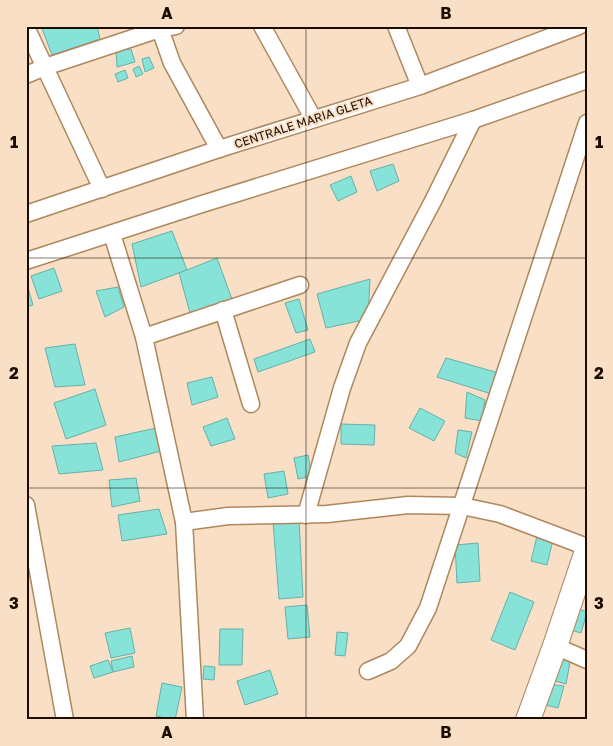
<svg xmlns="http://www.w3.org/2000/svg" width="613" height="746" font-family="'Golos Text',sans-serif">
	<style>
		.building { fill: #87e2d8; stroke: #66b1a9 }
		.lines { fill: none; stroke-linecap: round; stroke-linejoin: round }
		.street-casing { stroke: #af875d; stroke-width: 19 }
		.secondary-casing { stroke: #af875d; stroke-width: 26 }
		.street { stroke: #fff; stroke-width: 16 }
		.secondary { stroke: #fff; stroke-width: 24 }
		.grid { fill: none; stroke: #1c0d00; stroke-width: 1; stroke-opacity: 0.55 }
		.labels { text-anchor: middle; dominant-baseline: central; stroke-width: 4; stroke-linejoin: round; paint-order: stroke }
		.street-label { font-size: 12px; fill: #1c0d00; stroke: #f9dfc5 }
		.neatline { fill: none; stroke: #1c0d00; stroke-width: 2 }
		.grid-label { font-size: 16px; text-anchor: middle; font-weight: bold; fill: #1c0d00 }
	</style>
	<rect width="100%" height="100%" fill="#f9dfc5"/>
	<g class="building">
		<polygon points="41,26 97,26 100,39 52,55"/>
		<polygon points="131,49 135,62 117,67 116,50"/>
		<polygon points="149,57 154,68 145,72 142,59"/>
		<polygon points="139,66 143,74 136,77 133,69"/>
		<polygon points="125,70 128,78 118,82 115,74"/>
		<polygon points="393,164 399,181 377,191 370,171"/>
		<polygon points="351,176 357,192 338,201 330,185"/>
		<polygon points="172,231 187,270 141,287 132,244"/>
		<polygon points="217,258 233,302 190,313 179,273"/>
		<polygon points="54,268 62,291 39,299 31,276"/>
		<polygon points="370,279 368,319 326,328 317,294"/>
		<polygon points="118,287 124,307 105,317 96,291"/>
		<polygon points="28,288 33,305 26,307 26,289"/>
		<polygon points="299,299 308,330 296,333 285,303"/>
		<polygon points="310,339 315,352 258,372 254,359"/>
		<polygon points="75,344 85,385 55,387 45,348"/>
		<polygon points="446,358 499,373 495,395 437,377"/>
		<polygon points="212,377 218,397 192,405 187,383"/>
		<polygon points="95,389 106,425 66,439 54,403"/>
		<polygon points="467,392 485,400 482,421 465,418"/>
		<polygon points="420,408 445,421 434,441 409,428"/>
		<polygon points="227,418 235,439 211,446 203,427"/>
		<polygon points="341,424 375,425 374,445 341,444"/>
		<polygon points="156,428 161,451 119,462 115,437"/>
		<polygon points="458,430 472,432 466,458 455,453"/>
		<polygon points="96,443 103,470 59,474 52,446"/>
		<polygon points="308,455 312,476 298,479 294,458"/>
		<polygon points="284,471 288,494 268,498 264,474"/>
		<polygon points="136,478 140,501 112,507 109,480"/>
		<polygon points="159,509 167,534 122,541 118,515"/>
		<polygon points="299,520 303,597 279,599 273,522"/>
		<polygon points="537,536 553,540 547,565 531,561"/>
		<polygon points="478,543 480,581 457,583 455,545"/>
		<polygon points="510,592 534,602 515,650 491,640"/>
		<polygon points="307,605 310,637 288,639 285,607"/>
		<polygon points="575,608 587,612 581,633 568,629"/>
		<polygon points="130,628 135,653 111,658 105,633"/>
		<polygon points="220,629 243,629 242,665 219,665"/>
		<polygon points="337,632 348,633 345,656 335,655"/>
		<polygon points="557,654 571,657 566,684 551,680"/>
		<polygon points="132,656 134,667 113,672 111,661"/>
		<polygon points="108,660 113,672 94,678 90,666"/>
		<polygon points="204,666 215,667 214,680 203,679"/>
		<polygon points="270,670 278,694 245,705 237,681"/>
		<polygon points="162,683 182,687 175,720 156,716"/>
		<polygon points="547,684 564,686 558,708 541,704"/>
	</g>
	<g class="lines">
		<g class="street-casing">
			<g id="street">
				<polyline points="159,26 172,63 219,149"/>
				<polyline points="262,26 313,118"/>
				<polyline points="396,26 420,86"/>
				<polyline points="26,27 102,189"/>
				<polyline points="26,75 45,67 160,29 176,26"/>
				<polyline points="26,214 219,149 420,86 579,26"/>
				<polyline points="112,234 144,337 184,522 195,720"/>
				<polyline points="26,261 202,204 473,120 587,80"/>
				<polyline points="223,310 251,404"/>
				<polyline points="144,337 300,285"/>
				<polyline points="26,505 65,720"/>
				<polyline points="306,515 342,388 358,343 433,201 473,120"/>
				<polyline points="184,522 228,516 327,514 408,505 462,506 500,514 587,547"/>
				<polyline points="555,646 587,660"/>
				<polyline points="368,671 391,661 408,646 428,608 587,123"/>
			</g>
		</g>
		<g class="secondary-casing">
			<polyline id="secondary" points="528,720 555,646 587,551"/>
		</g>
		<use href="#street" class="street"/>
		<use href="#secondary" class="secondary"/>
	</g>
	<path class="grid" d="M306,26V720M26,258H587M26,488H587"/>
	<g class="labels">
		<g class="street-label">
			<text transform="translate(303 122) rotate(-18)">CENTRALE MARIA GLETA</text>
		</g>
	</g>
	<rect width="613" height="746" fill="none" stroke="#f9dfc5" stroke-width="55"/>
	<rect x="28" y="28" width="558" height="690" class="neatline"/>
	<g class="grid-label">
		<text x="167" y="19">A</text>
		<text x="446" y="19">B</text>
		<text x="14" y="148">1</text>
		<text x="599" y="148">1</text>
		<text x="14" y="379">2</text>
		<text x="599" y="379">2</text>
		<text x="14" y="609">3</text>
		<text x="599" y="609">3</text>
		<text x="167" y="738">A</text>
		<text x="446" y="738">B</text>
	</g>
</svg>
